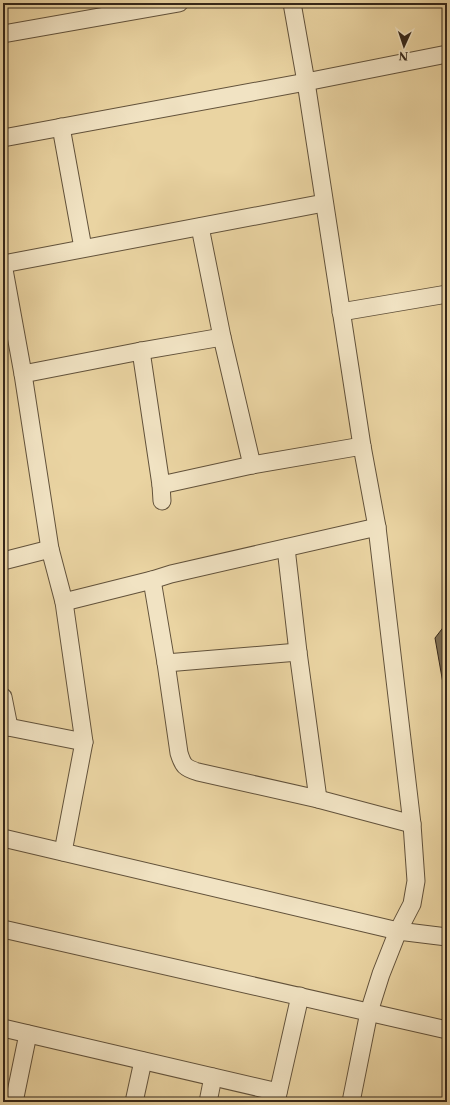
<svg xmlns="http://www.w3.org/2000/svg" width="450" height="1105" font-family="'Libre Caslon Text',serif">
	<style>
		.lines { fill: none; stroke-linecap: round; stroke-linejoin: round }
		.street-casing { stroke: #62523b; stroke-width: 19 }
		.street { stroke: #f1e3c3; stroke-width: 17 }
		.wall { fill: #7e6e53; stroke: #342619 }
		.shaded-wall { fill: #675a43; stroke: #342619 }
		.building { fill: #938060; stroke: #342619 }
	</style>
	<rect width="100%" height="100%" fill="#ead4a2"/>
	<filter id="stains"><feTurbulence type="fractalNoise" baseFrequency=".005" numOctaves="4"/><feColorMatrix values="0 0 0 0 .2 0 0 0 0 .09 0 0 0 0 .02 0 0 0 .5 -.17"/></filter>
	<radialGradient id="worn" r=".72"><stop offset=".6" stop-color="#630" stop-opacity="0"/><stop offset="1" stop-color="#630" stop-opacity=".3"/></radialGradient>
	<g class="lines">
		<g class="street-casing">
			<g id="street">
				<polyline points="292,3 306,82 362,446 377,527 412,824 416,881 412,904 398,931 381,974 369,1012 351,1102"/>
				<polyline points="3,34 179,3"/>
				<polyline points="61,127 83,248"/>
				<polyline points="3,138 306,82 447,54"/>
				<polyline points="200,227 222,337 252,465"/>
				<polyline points="3,264 23,374 50,549 64,602 84,742 63,852"/>
				<polyline points="3,264 324,203"/>
				<polyline points="341,312 447,294"/>
				<polyline points="141,351 161,485 162,501"/>
				<polyline points="23,374 141,351 222,337"/>
				<polyline points="161,485 252,465 362,446"/>
				<polyline points="286,548 298,652 318,799"/>
				<polyline points="3,561 50,549"/>
				<polyline points="152,580 166,663"/>
				<polyline points="64,602 152,580 171,574 377,527"/>
				<path d="M298,652L166,663L179,753C183,766 185,768 198,772L318,799L412,824"/>
				<polyline points="3,697 9,727"/>
				<polyline points="3,726 84,742"/>
				<polyline points="3,838 398,931 447,937"/>
				<polyline points="3,929 447,1030"/>
				<polyline points="3,1028 278,1092"/>
				<polyline points="14,1102 28,1034"/>
				<polyline points="134,1102 143,1061"/>
				<polyline points="208,1102 213,1077"/>
				<polyline points="276,1102 300,996"/>
			</g>
		</g>
		<use href="#street" class="street"/>
	</g>
	<polygon class="wall" points="445,625 447,625 447,706 435,638"/>
	<polygon class="shaded-wall" points="3,3 29,3 3,8"/>
	<polygon class="building" points="445,625 447,625 447,639"/>
	<rect width="450" height="1105" fill="none" stroke="#ead4a2" stroke-width="16"/>
	<rect x="4" y="4" width="442" height="1097" fill="none" stroke="#342619" stroke-width="2"/>
	<rect x="8" y="8" width="434" height="1089" fill="none" stroke="#342619"/>
	<g transform="translate(404 46) rotate(183)" stroke="#f1e3c3" stroke-width="3" paint-order="stroke">
	<path d="M0-3L7 15L0 10L-7 15Z" fill="#342619"/>
	<text y="-6" font-size="11" font-weight="bold" text-anchor="middle" fill="#342619">N</text>
	</g>
	<rect width="100%" height="100%" filter="url(#stains)"/>
	<rect width="100%" height="100%" fill="url(#worn)"/>
</svg>
